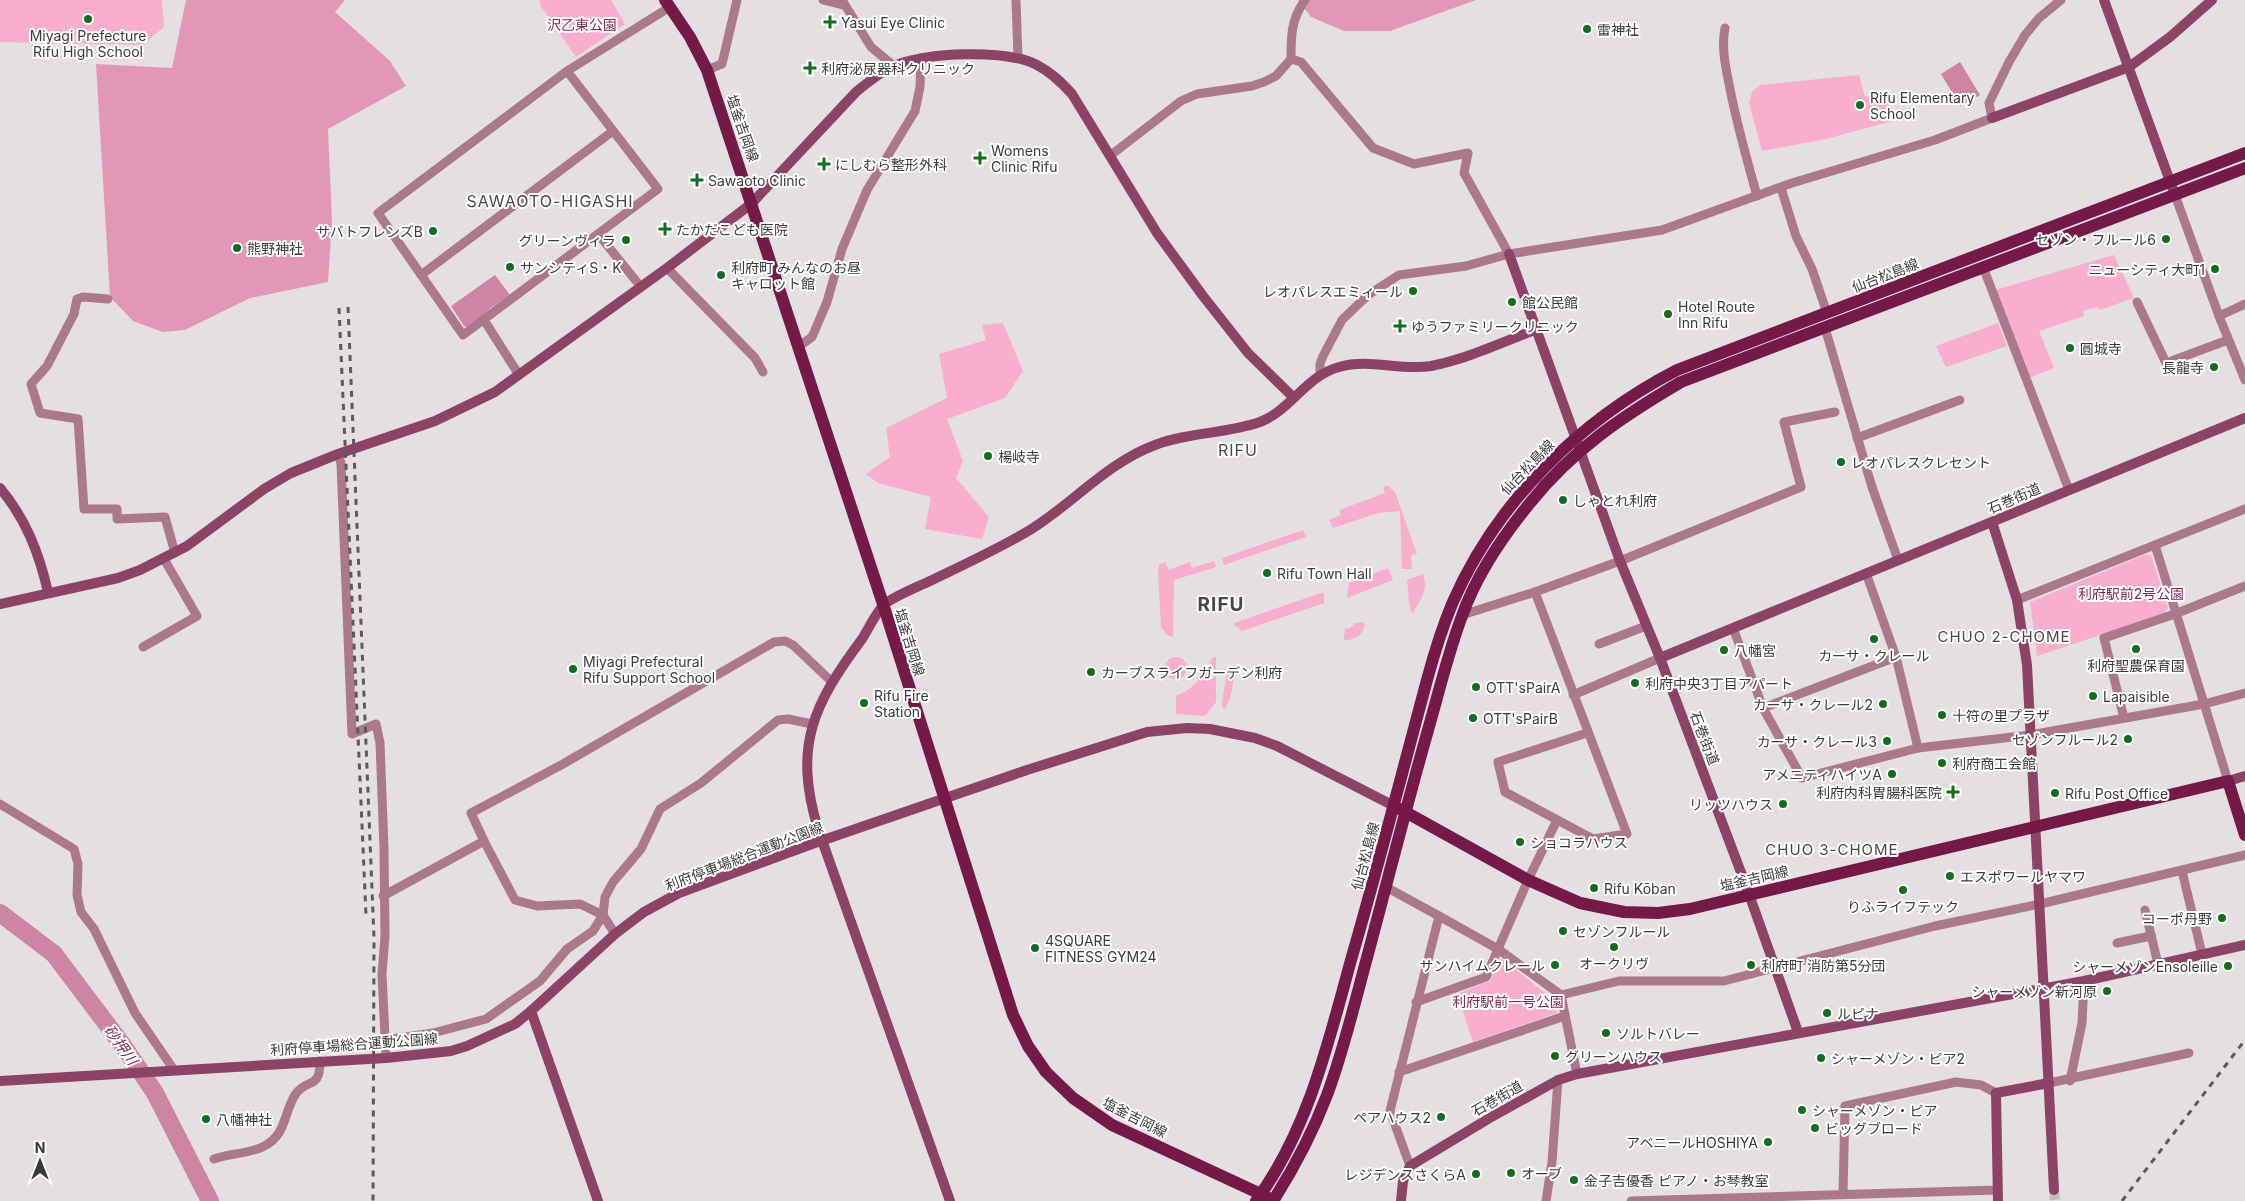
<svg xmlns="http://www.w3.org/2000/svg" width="2245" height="1201" font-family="Inter,'Noto Sans JP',sans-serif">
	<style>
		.green { fill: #f9aecb }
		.forest { fill: #e298b5 }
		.water { fill: #ce85a2 }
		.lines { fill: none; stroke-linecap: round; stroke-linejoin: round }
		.river { stroke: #ce85a2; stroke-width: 18 }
		.secondary-tunnel { stroke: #c2bebf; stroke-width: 10; stroke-dasharray: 10 5; stroke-linecap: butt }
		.street { stroke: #ac788c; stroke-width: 9 }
		.secondary { stroke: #8d4464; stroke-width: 10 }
		.primary { stroke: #751948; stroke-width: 12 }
		.rail { stroke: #5d5a5a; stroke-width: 3; stroke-dasharray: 6 6; stroke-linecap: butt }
		.poi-dot { fill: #0f6f1d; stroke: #fff; stroke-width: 2 }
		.labels { text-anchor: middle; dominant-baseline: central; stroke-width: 4; stroke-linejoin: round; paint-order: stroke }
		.poi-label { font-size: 14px; fill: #3b3939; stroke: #fff; text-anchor: start }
		.park-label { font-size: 14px; fill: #802a53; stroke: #fff }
		.street-label { font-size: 14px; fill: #3b3939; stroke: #fff }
		.neighbourhood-label { font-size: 15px; letter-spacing: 1px; fill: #4b4748; stroke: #fff }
		.water-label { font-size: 15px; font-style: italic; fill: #842d56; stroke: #fff }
		.quarter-label { font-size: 16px; letter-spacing: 1px; fill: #4b4748; stroke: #fff }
		.district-label { font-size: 19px; font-weight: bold; letter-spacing: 1px; fill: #4b4748; stroke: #fff }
	</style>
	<rect width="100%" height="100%" fill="#e4dfe1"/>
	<g class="green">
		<polygon points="0,0 162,0 164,27 142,45 0,42"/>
		<polygon points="540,0 611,0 625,24 576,57 540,5"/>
		<polygon points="1859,75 1865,97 1886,92 1892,121 1826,139 1762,151 1749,103 1752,92 1760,85"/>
		<polygon points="2114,255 2134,298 2100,310 2097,307 2083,311 2084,316 2039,331 2054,368 2029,378 1995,290"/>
		<polygon points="1003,323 1023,371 1005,398 947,419 963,461 956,478 989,517 982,539 925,529 931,497 878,483 866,474 890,457 886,428 947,398 939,354 986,340 982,325"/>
		<polygon points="1998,323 2007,346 1946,367 1936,346"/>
		<polygon points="1388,486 1395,492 1417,554 1411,555 1412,569 1402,569 1400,511 1378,513 1333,528 1329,520 1341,515 1339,510 1385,493 1383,487"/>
		<polygon points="1303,530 1306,537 1224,565 1222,558"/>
		<polygon points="2144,555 2151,555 2168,608 2164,614 2037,656 2030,602"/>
		<polygon points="1214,561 1216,567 1174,580 1173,637 1167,635 1161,627 1158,571 1159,565 1165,562 1169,570 1190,562 1192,568"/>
		<polygon points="1388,568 1393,580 1347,598 1349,583"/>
		<path d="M1423,574C1429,590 1420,601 1412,614L1409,603L1407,580Z"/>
		<polygon points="1324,592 1324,603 1242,631 1237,626 1235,627 1234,623"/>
		<path d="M1362,622L1365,624C1362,636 1356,640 1344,640L1345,628L1349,629L1355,623Z"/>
		<path d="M1213,657H1216V674L1211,670L1205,676L1210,681L1216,676V702L1205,716L1176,714V696C1195,689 1205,674 1213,657Z"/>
		<circle cx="1176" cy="668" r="11"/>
		<path d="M1238,666L1240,674L1234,676L1231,695L1225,709L1222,707C1222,694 1227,683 1226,670Z"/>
		<polygon points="1501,958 1554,1000 1557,1013 1473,1042 1457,994 1490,981"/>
	</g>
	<g class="forest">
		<polygon points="186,0 345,0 335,12 390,61 406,86 328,129 332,220 328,282 250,298 185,330 163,332 133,321 110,297 96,64 172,68"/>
		<polygon points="1298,0 1476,0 1390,31 1344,31 1311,17"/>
	</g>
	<g class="water">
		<polygon points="1960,62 1980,95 1960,106 1941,74"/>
		<polygon points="495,275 510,295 489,309 489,312 470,328 464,326 451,306"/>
	</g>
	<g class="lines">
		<polyline class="river" points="0,913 54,954 124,1047 155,1093 210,1201"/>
		<polyline class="secondary-tunnel" points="2054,1190 2055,1201"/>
		<g class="street">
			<polyline points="823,0 843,5"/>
			<polyline points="842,0 871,47 894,66"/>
			<polyline points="1016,0 1018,58"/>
			<path d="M1725,28C1721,49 1726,68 1730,89C1737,125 1747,160 1757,196"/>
			<polyline points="1291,59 1301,62 1373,148 1414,164 1468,153 1464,173 1509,254"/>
			<polyline points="707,70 722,64 737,0"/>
			<polyline points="567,71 658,189 463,335 378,213 567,71 670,7"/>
			<path d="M1111,155L1181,101L1197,94L1252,86L1264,82L1276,76L1291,59C1291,36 1291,19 1305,0"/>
			<polyline points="1781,188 1796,236 1812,269 1827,313"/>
			<polyline points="2175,195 2219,316 2245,380"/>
			<polyline points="598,234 641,287"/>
			<polyline points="1983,267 2069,490"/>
			<polyline points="667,268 755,358 763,372"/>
			<polyline points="421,275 613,131"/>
			<polyline points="108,299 83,297 77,299 74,314 47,366 31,384 40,413 78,419 84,509 117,509 117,519 165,517 175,553"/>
			<polyline points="2137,302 2166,363 2228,340"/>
			<polyline points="2219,316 2245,304"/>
			<polyline points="484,320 519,375"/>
			<polyline points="1825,328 1872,487 1898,560"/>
			<polyline points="798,347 812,337 827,302 842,249 867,190 915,111 920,87 921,58"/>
			<polyline points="1320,374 1320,364 1323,356 1342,320 1368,295 1399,275 1466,266 1509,254 1662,230 1792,183 1935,140 1992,118 1989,103 2009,62 2025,35 2039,18 2061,0"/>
			<polyline points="1857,438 1960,400"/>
			<polyline points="338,454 341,463 352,734 376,724 380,743 384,848 385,936 382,974 386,1058"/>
			<polyline points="2155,545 2228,781"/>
			<polyline points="1866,573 1896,657 1918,748"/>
			<polyline points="1535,592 1627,834 1593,839 1505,792 1498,762 1587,733"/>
			<polyline points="2017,600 2245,509"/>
			<polyline points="1462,615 1535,592 1620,561 1801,487 1784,422 1835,412"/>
			<polyline points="1733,628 1763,708 1802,778 1918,748 2030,735 2204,704 2245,693"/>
			<polyline points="1599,644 1646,626"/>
			<polyline points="143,647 197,616 164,559"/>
			<polyline points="1573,695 1660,658"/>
			<polyline points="1763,708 1896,657"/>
			<polyline points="2124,718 2104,638 2175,614 2245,586"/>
			<polyline points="0,804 74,849 78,864 77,895 81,912 94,929 135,1013 174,1070"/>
			<polyline points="1557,820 1528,880 1498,949 1561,995"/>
			<polyline points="484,841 515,900 537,906 580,904 603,915 615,934"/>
			<polyline points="2182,871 2202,954"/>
			<polyline points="1386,887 1439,916"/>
			<polyline points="383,896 484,841 471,813 563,764 774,642 785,641 793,645 832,682"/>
			<polyline points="2145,910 2158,964"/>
			<polyline points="2117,943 2151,936"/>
			<polyline points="385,1040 433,1033 486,1019 540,981 567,949 593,931 603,915 605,897 613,882 641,849 660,809 701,783 778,720 788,719 812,724"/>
			<polyline points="1399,1072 1565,1016"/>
			<polyline points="1577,1074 1561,995 1619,981 1724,981 1935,926 2040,904 2245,855"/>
			<polyline points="2070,1081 2082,1023 2084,981"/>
			<polyline points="2049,1083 2189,1053"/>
			<path d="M214,1159C236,1151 267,1155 280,1131C286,1120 288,1106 295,1095C307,1077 320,1091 320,1061"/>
			<polyline points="1410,1166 1390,1111 1439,916 1498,949 1486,977 1416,1002"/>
			<polyline points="1843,1194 1845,1106 1956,1082 1981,1085 1996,1093"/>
			<polyline points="1546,1201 1552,1162 1558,1080"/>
			<polyline points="1631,1201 1997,1190"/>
		</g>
		<g class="secondary">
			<polyline points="2104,0 2175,195"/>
			<polyline points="1992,118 2129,67 2170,37 2212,0"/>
			<polyline points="1509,254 1620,561 1660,658 1745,883 1798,1032"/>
			<path d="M0,488C26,519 39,553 48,592"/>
			<polyline points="1992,522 2017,600 2027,665 2054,1190"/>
			<path d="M0,604L118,578L140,570L187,546L264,489L291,473L338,454L435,421L495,392L667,268L751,204L856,92C867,83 880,72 894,66C925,52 1006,49 1037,65C1051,72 1061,82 1072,94L1157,233L1203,296L1248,353L1293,397"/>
			<polyline points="1660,658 2245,418"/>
			<polyline points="2228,781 2245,776"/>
			<polyline points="531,1011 598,1201"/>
			<polyline points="0,1081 386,1058 451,1051 467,1046 515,1024 531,1011 615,934 644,912 679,893 812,844 1027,770 1147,732 1187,728 1210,729 1255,738 1277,746 1394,806"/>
			<path d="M950,1201L818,829C793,746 813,705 862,639C868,630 878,608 886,603C899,594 915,588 930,581C963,565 998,549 1030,530C1072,504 1107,463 1155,445C1188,432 1226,434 1260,422C1291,410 1306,376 1339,367C1369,358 1400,371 1431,366C1467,359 1503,342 1537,329"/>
			<polyline points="1401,1201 1403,1181 1410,1166 1488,1119 1558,1080 1577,1074 2084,981 2245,945"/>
			<polyline points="1998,1201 1996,1093 2049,1083"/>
		</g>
		<g class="primary">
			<polyline points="665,0 690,37 707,70 883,604 1013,1015 1028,1046 1046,1072 1073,1098 1112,1125 1267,1197"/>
			<polyline points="1400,809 1528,880 1580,903 1624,912 1658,913 1690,909 2228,781 2245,835"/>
			<path d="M1256,1201C1308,1130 1328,1044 1351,960C1378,867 1402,773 1427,680C1434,654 1442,628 1452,604C1496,502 1580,420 1677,370L2245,153"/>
			<path d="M1273,1201C1294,1168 1313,1132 1327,1095C1344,1050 1355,1001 1368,954C1388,879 1407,804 1428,730C1439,692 1448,653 1462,616C1476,576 1503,536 1530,503C1572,450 1623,416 1681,382L2245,168"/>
		</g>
		<g class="rail">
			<polyline points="348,307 374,938 373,1201"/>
			<polyline points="339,308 366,915"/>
			<polyline points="2122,1201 2245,1040"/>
		</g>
	</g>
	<g class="poi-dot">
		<circle cx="88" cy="19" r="5"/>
		<path d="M827.5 14.5h5v5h5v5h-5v5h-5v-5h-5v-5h5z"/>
		<circle cx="1587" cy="29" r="5"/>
		<path d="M807.5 60.5h5v5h5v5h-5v5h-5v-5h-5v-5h5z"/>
		<circle cx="1860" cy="105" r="5"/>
		<path d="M977.5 150.5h5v5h5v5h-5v5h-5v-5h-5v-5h5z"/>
		<path d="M821.5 156.5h5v5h5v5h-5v5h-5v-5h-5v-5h5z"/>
		<path d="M694.5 172.5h5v5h5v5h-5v5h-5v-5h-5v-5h5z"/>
		<path d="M662.5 221.5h5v5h5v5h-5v5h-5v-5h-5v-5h5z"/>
		<circle cx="433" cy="231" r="5"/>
		<circle cx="2166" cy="239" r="5"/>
		<circle cx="626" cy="240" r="5"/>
		<circle cx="237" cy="248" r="5"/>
		<circle cx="510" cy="267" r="5"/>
		<circle cx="2215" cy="269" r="5"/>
		<circle cx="721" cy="275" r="5"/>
		<circle cx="1413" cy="291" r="5"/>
		<circle cx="1512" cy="302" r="5"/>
		<circle cx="1668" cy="314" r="5"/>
		<path d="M1397.5 318.5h5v5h5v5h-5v5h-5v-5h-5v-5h5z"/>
		<circle cx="2070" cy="348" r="5"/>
		<circle cx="2214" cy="367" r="5"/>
		<circle cx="988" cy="456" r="5"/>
		<circle cx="1841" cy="462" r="5"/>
		<circle cx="1563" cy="500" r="5"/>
		<circle cx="1267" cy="573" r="5"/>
		<circle cx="1874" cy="639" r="5"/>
		<circle cx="2136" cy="649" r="5"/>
		<circle cx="1724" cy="650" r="5"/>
		<circle cx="573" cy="669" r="5"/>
		<circle cx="1091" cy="672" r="5"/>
		<circle cx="1635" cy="683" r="5"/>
		<circle cx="1476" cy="687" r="5"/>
		<circle cx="2093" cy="696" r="5"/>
		<circle cx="864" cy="703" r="5"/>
		<circle cx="1883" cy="704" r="5"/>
		<circle cx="1942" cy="715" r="5"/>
		<circle cx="1473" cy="718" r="5"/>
		<circle cx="2128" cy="739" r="5"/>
		<circle cx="1887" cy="741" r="5"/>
		<circle cx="1942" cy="763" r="5"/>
		<circle cx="1892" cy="774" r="5"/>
		<path d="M1950.5 784.5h5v5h5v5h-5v5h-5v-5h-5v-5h5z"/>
		<circle cx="2055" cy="793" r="5"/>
		<circle cx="1783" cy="804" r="5"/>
		<circle cx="1520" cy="842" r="5"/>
		<circle cx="1950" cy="876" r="5"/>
		<circle cx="1594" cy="888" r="5"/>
		<circle cx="1903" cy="890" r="5"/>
		<circle cx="2222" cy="918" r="5"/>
		<circle cx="1563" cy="931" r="5"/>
		<circle cx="1614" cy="947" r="5"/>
		<circle cx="1035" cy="948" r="5"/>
		<circle cx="1555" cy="965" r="5"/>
		<circle cx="1751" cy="965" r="5"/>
		<circle cx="2228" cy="966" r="5"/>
		<circle cx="2107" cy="991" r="5"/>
		<circle cx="1827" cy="1013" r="5"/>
		<circle cx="1606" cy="1033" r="5"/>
		<circle cx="1555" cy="1056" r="5"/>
		<circle cx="1821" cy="1058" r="5"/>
		<circle cx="1802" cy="1110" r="5"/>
		<circle cx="1441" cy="1117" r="5"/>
		<circle cx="206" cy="1119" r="5"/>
		<circle cx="1815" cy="1128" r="5"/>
		<circle cx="1768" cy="1142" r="5"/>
		<circle cx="1511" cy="1173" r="5"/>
		<circle cx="1476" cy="1174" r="5"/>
		<circle cx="1574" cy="1180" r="5"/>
	</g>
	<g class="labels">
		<g class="poi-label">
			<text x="841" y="22">Yasui Eye Clinic</text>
			<text x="1597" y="29">雷神社</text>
			<text x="88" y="35" text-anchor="middle">Miyagi Prefecture<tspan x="88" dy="16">Rifu High School</tspan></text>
			<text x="821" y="68">利府泌尿器科クリニック</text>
			<text x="1870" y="97">Rifu Elementary<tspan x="1870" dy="16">School</tspan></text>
			<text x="991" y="150">Womens<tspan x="991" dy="16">Clinic Rifu</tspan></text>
			<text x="835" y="164">にしむら整形外科</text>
			<text x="708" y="180">Sawaoto Clinic</text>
			<text x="676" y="229">たかだこども医院</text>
			<text x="423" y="231" text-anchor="end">サバトフレンズB</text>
			<text x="2156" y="239" text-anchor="end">セゾン・フルール6</text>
			<text x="616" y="240" text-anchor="end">グリーンヴィラ</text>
			<text x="247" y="248">熊野神社</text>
			<text x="520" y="267">サンシティS・K</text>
			<text x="731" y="267">利府町 みんなのお昼<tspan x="731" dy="16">キャロット館</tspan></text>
			<text x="2205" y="269" text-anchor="end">ニューシティ大町1</text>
			<text x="1403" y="291" text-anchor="end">レオパレスエミィール</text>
			<text x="1522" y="302">館公民館</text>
			<text x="1678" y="306">Hotel Route<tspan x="1678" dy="16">Inn Rifu</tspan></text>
			<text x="1411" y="326">ゆうファミリークリニック</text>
			<text x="2080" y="348">圓城寺</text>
			<text x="2204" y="367" text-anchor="end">長龍寺</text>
			<text x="998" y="456">楊岐寺</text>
			<text x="1851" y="462">レオパレスクレセント</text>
			<text x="1573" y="500">しゃとれ利府</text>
			<text x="1277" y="573">Rifu Town Hall</text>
			<text x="1734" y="650">八幡宮</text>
			<text x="1874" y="655" text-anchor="middle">カーサ・クレール</text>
			<text x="583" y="661">Miyagi Prefectural<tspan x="583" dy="16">Rifu Support School</tspan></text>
			<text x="2136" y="665" text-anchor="middle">利府聖農保育園</text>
			<text x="1101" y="672">カーブスライフガーデン利府</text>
			<text x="1645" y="683">利府中央3丁目アパート</text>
			<text x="1486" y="687">OTT'sPairA</text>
			<text x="874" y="695">Rifu Fire<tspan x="874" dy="16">Station</tspan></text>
			<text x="2103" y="696">Lapaisible</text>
			<text x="1873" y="704" text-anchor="end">カーサ・クレール2</text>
			<text x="1952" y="715">十符の里プラザ</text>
			<text x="1483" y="718">OTT'sPairB</text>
			<text x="2118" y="739" text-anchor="end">セゾンフルール2</text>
			<text x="1877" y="741" text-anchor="end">カーサ・クレール3</text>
			<text x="1952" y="763">利府商工会館</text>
			<text x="1882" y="774" text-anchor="end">アメニティハイツA</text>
			<text x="1942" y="792" text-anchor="end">利府内科胃腸科医院</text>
			<text x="2065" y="793">Rifu Post Office</text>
			<text x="1773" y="804" text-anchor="end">リッツハウス</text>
			<text x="1530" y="842">ショコラハウス</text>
			<text x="1960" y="876">エスポワールヤマワ</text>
			<text x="1604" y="888">Rifu Kōban</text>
			<text x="1903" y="906" text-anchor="middle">りふライフテック</text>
			<text x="2212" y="918" text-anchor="end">コーポ丹野</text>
			<text x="1573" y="931">セゾンフルール</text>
			<text x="1045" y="940">4SQUARE<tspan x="1045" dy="16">FITNESS GYM24</tspan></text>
			<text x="1614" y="963" text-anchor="middle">オークリヴ</text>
			<text x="1545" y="965" text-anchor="end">サンハイムクレール</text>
			<text x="1761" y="965">利府町 消防第5分団</text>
			<text x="2218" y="966" text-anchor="end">シャーメゾンEnsoleille</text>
			<text x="2097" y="991" text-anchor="end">シャーメゾン新河原</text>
			<text x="1837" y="1013">ルピナ</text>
			<text x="1616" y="1033">ソルトバレー</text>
			<text x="1565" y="1056">グリーンハウス</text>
			<text x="1831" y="1058">シャーメゾン・ピア2</text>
			<text x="1812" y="1110">シャーメゾン・ピア</text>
			<text x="1431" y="1117" text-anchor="end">ペアハウス2</text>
			<text x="216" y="1119">八幡神社</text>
			<text x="1825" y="1128">ビッグブロード</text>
			<text x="1758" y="1142" text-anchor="end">アベニールHOSHIYA</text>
			<text x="1521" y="1173">オーブ</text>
			<text x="1466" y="1174" text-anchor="end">レジデンスさくらA</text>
			<text x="1584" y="1180">金子吉優香 ピアノ・お琴教室</text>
		</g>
		<g class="park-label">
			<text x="582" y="24">沢乙東公園</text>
			<text x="2131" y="593">利府駅前2号公園</text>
			<text x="1508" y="1001">利府駅前一号公園</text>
		</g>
		<g class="street-label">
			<text transform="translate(743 128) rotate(71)">塩釜吉岡線</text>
			<text transform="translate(1885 275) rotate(-21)">仙台松島線</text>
			<text transform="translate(1527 467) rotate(-46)">仙台松島線</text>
			<text transform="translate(2014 498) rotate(-23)">石巻街道</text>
			<text transform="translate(910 642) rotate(73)">塩釜吉岡線</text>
			<text transform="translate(1705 738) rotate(69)">石巻街道</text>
			<text transform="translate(744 856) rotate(-21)">利府停車場総合運動公園線</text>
			<text transform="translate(1365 856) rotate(-75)">仙台松島線</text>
			<text transform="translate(1754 878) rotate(-13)">塩釜吉岡線</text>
			<text transform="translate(354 1044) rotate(-4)">利府停車場総合運動公園線</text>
			<text transform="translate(1497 1098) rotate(-30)">石巻街道</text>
			<text transform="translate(1135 1117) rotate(27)">塩釜吉岡線</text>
		</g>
		<g class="neighbourhood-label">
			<text x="2004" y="636">CHUO 2-CHOME</text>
			<text x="1832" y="849">CHUO 3-CHOME</text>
		</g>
		<g class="water-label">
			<text transform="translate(121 1045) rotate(54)">砂押川</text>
		</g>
		<g class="quarter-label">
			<text x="550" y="201">SAWAOTO-HIGASHI</text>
			<text x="1238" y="450">RIFU</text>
		</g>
		<g class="district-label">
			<text x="1221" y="604">RIFU</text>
		</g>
	</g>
	<g transform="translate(40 1161)" stroke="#ffffff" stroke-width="4" paint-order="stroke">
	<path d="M0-4L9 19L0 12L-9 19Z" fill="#3b3939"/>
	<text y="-8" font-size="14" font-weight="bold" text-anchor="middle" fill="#3b3939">N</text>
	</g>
</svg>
